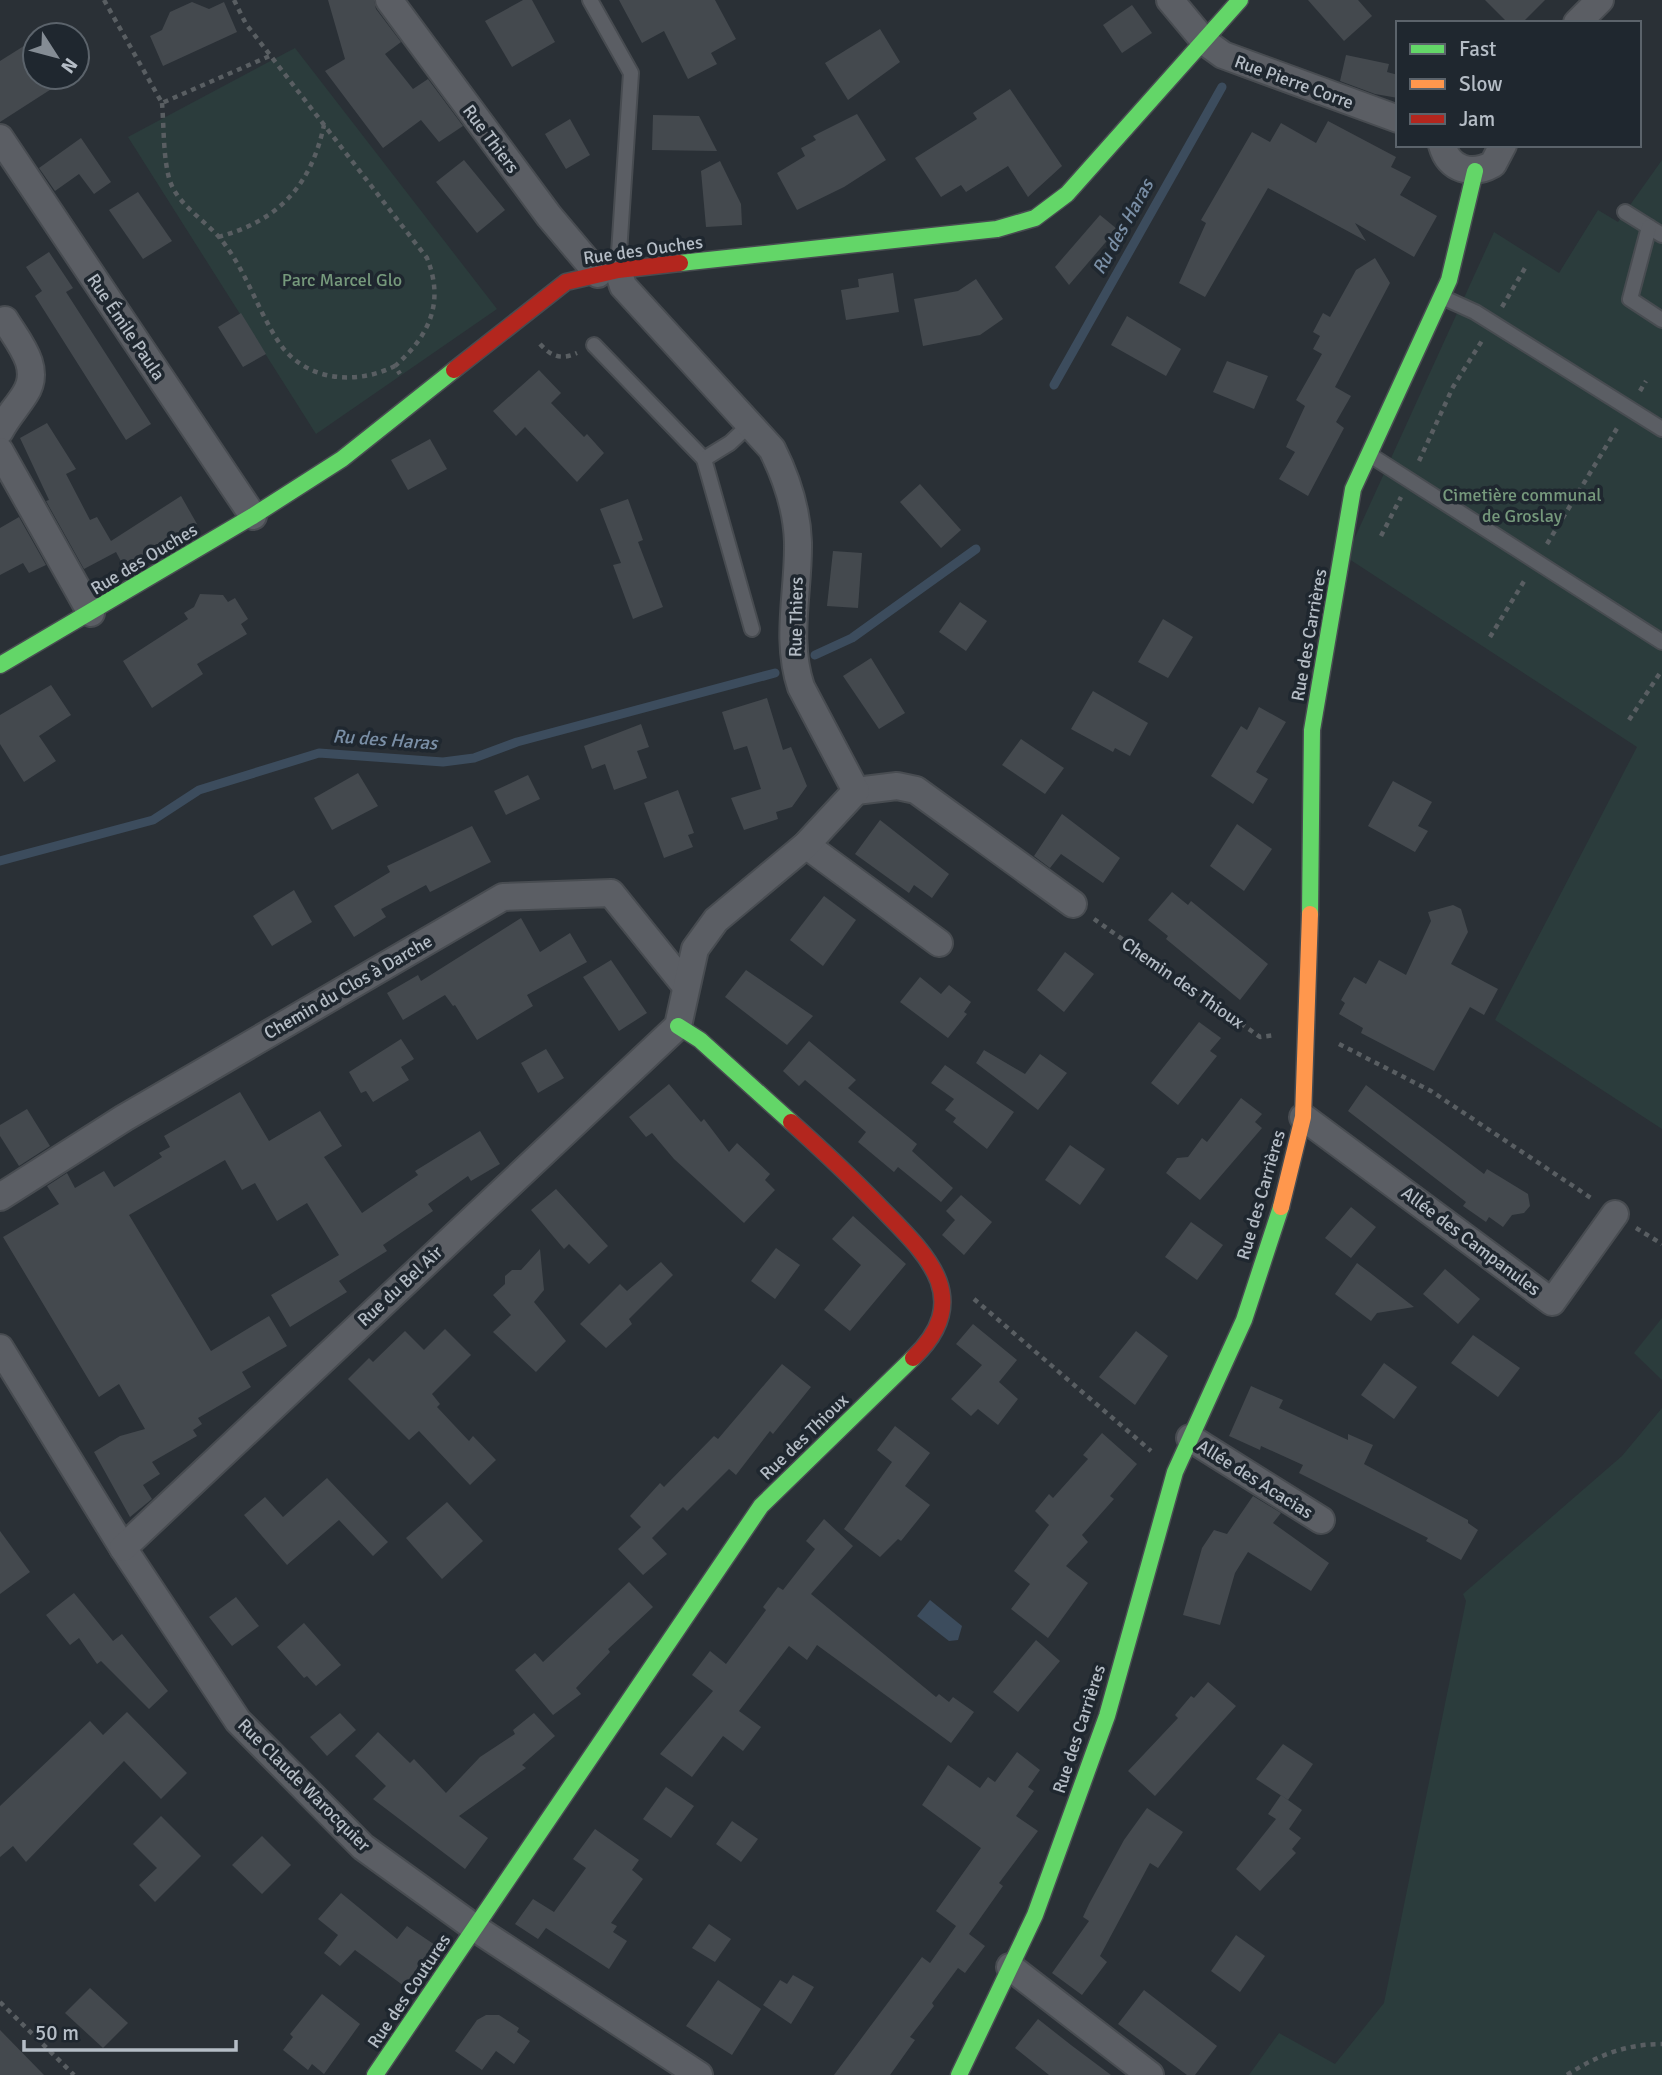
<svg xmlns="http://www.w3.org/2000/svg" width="1662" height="2075" font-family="Signika,sans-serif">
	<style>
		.green { fill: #2b3c3c }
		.water { fill: #3c4c5d }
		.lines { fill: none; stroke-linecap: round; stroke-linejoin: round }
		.stream { stroke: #3c4c5d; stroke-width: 9 }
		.building { fill: #44494e }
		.lane-casing { stroke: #484c51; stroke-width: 18 }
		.street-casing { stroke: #484c51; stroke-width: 30 }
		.fast-casing { stroke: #484c51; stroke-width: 19 }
		.slow-casing { stroke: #484c51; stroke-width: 19 }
		.jam-casing { stroke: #484c51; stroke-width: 19 }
		.path { stroke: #595e62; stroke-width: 4.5; stroke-dasharray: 5 5; stroke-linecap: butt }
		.lane { stroke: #5b5e64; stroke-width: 14 }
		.street { stroke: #5b5e64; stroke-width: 26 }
		.fast { stroke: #63d668; stroke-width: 16 }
		.slow { stroke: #ff974d; stroke-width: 16 }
		.jam { stroke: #b3261e; stroke-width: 16 }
		.labels { text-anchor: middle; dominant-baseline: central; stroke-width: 7; stroke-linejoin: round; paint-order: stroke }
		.street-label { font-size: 18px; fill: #b5bdc6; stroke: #1f272f }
		.park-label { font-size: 18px; fill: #76997c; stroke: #1f272f }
		.water-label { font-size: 19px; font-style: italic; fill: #7a8fa6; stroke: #1f272f }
	</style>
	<rect width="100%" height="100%" fill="#2a3036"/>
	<g class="green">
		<polygon points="295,48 497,309 316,434 128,137"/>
		<polygon points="1662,160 1662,1129 1495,1020 1637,747 1346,557 1494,232 1559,273 1598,210 1618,222"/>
		<polygon points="1662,1318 1662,1380 1634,1353"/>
		<polygon points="1662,1408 1662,2075 1249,2075 1279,2033 1335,2064 1384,2003 1466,1601 1463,1594 1622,1456"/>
	</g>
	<polygon class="water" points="930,1600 962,1626 958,1640 949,1641 917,1616"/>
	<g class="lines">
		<g class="stream">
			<polyline points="1054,385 1222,87"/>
			<polyline points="815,655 852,638 976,549"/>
			<polyline points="0,861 153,820 199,790 319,753 443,762 474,758 517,742 775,673"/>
		</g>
	</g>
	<g class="building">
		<polygon points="328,0 374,0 376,9 401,42 385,54 413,89 428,79 463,126 439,142 421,120 383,148 325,71 345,59"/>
		<polygon points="523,0 532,0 555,42 512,67 485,21"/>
		<polygon points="619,0 715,0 736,39 711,53 717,64 688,79 664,31 642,43"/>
		<polygon points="1308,0 1358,0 1372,16 1344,41"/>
		<polygon points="1485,0 1545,0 1522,23 1508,23"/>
		<polygon points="192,2 209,9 224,2 237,32 163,66 150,36 162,30 170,12"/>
		<polygon points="1132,5 1152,33 1122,53 1103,25"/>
		<polygon points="880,29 900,62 848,100 825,63"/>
		<polygon points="35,39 35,77 70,77 0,122 0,61"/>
		<polygon points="1346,55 1389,64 1387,72 1398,75 1398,98 1375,94 1340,81"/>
		<polygon points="1010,89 1062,166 1028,197 1008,166 966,192 961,185 941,197 915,158 977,119 973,113"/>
		<polygon points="857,114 886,160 844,187 797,210 777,173 805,156 801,148 816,140 813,136"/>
		<polygon points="653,115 699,116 717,151 652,150"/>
		<polygon points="570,119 590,155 566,169 545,134"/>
		<polygon points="1328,121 1396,157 1391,167 1411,177 1400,195 1437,216 1414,257 1355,223 1366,241 1268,188 1205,297 1179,283 1206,223 1201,220 1252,132 1270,142 1281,123 1316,143"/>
		<polygon points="81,138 111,182 94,194 79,174 55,191 39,168"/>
		<polygon points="464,160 505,210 477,233 436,182"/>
		<polygon points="720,161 741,204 742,225 706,227 701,171"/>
		<polygon points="138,192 172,241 143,259 109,210"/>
		<polygon points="1100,215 1117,229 1069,285 1055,267"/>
		<polygon points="49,252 73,288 66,292 151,424 126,440 35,296 42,291 26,267"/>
		<polygon points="1375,258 1390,283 1335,387 1351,396 1336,422 1344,428 1308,496 1279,479 1295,452 1286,447 1305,406 1296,400 1322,354 1313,349 1320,336 1313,332 1323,313 1330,317 1356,270"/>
		<polygon points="893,273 899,312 846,320 841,290 859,287 858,279"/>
		<polygon points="976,279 1003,319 980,335 923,346 914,299 958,291"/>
		<polygon points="241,313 266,354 243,367 218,327"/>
		<polygon points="1127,316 1181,349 1166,376 1111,345"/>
		<polygon points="1227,361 1268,376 1254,409 1213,392"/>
		<polygon points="539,370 561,393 551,403 584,437 587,434 604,453 577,482 525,427 516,436 493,411"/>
		<polygon points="47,423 76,469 66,474 90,520 97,517 111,541 181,496 197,524 124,567 116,552 84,569 46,501 49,500 20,438"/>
		<polygon points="430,439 447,469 408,490 391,460"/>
		<polygon points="920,484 961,530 941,548 900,502"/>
		<polygon points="628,499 643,540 638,542 663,607 633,619 613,565 621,563 600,509"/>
		<polygon points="19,517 46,565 29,573 23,563 0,575 0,528"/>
		<polygon points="833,551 862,553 858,608 827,606"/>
		<polygon points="200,594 223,595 228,602 235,598 248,619 241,624 247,634 197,664 203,674 152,708 123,661 188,619 184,613 194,607"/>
		<polygon points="960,602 987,621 966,651 939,632"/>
		<polygon points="1163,619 1193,637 1168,678 1138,662"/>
		<polygon points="871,658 905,713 879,729 843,676"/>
		<polygon points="51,685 71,715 39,736 56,761 24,782 0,744 0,715"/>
		<polygon points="1093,691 1148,723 1130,756 1115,748 1113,752 1071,729"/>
		<polygon points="767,698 783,750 791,747 807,786 792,807 776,812 778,819 744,830 731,798 761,789 747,746 734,750 722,712"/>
		<polygon points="1259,707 1286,722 1256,772 1268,779 1253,804 1211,776 1241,726 1247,730"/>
		<polygon points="641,724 649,747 637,751 647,778 614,790 605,764 592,769 584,746"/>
		<polygon points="1021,739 1064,768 1045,794 1002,765"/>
		<polygon points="358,773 378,806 332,830 314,798"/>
		<polygon points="528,775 540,799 506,815 494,791"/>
		<polygon points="1393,781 1432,802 1418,826 1428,831 1415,852 1368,826"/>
		<polygon points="678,790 694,833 688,835 693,847 664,858 644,803"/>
		<polygon points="1062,814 1120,858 1103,883 1061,854 1050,868 1034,856"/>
		<polygon points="880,820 949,874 932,898 914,885 909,893 855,854"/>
		<polygon points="1237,824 1272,849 1244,891 1210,866"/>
		<polygon points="472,826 491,862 430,892 426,885 381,909 386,917 354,937 334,906 390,872 387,866"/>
		<polygon points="294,890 312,922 272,946 253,916"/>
		<polygon points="1172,892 1188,905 1191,901 1268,964 1240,1000 1166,939 1168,936 1148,920"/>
		<polygon points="824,896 856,920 823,966 790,940"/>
		<polygon points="1453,905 1461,909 1468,932 1451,964 1498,989 1484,1015 1470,1007 1434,1071 1361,1033 1363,1028 1339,1014 1345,1003 1341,1000 1354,977 1366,984 1379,960 1406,975 1431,921 1428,912"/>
		<polygon points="521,918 540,952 570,933 587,962 527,995 533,1006 477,1040 455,1005 453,1006 445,995 403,1020 387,993 418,975 421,981"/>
		<polygon points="1065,952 1094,974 1064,1012 1037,990"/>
		<polygon points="611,960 647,1013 619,1031 583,977"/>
		<polygon points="746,970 813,1016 787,1045 725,997"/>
		<polygon points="920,977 941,994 949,985 971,1002 964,1012 967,1014 948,1038 900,1002"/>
		<polygon points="1199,1022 1221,1038 1210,1051 1217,1056 1178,1105 1151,1083"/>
		<polygon points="401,1039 414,1059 401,1067 409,1080 373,1102 366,1091 361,1093 349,1072"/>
		<polygon points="809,1041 856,1080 848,1088 917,1144 912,1151 953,1188 941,1202 898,1167 894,1172 858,1142 866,1132 805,1080 799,1086 783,1071"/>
		<polygon points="546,1049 564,1078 538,1093 521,1063"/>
		<polygon points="984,1050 1025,1074 1040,1054 1067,1073 1038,1110 976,1063"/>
		<polygon points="945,1065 1014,1112 987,1149 953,1122 956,1118 945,1110 954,1099 931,1083"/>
		<polygon points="669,1084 701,1122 704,1119 729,1152 737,1143 770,1174 765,1180 775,1190 744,1223 674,1159 652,1133 646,1137 629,1117"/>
		<polygon points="1366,1085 1484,1174 1487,1169 1528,1194 1530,1206 1524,1213 1512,1215 1503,1227 1489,1217 1486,1222 1463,1206 1466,1202 1348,1111"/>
		<polygon points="240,1092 269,1141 320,1111 342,1146 324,1157 362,1213 418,1175 415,1171 480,1131 500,1164 471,1181 468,1176 428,1204 433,1211 383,1245 387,1251 339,1281 347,1292 290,1327 271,1295 339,1255 307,1203 277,1221 255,1183 242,1190 225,1160 129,1215 211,1351 269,1316 287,1346 242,1372 251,1387 198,1418 202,1424 193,1430 197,1436 152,1462 160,1474 143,1485 152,1499 130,1517 94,1452 120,1436 145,1429 119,1384 99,1397 3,1237 59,1204 47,1186 67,1173 75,1188 104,1171 114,1187 162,1157 159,1153 170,1147 164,1136"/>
		<polygon points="1241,1098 1262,1114 1255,1122 1262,1128 1200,1200 1166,1173 1177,1158 1188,1157 1202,1138 1207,1142"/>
		<polygon points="27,1109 50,1146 19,1166 0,1136 0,1125"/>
		<polygon points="1070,1145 1105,1169 1080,1205 1045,1180"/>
		<polygon points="556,1189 608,1246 589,1264 569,1244 564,1249 531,1210"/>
		<polygon points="961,1195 992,1222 964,1255 942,1235 955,1220 946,1211"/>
		<polygon points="1351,1207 1376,1227 1351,1258 1325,1238"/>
		<polygon points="853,1216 906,1264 850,1331 824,1310 861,1265 832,1239"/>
		<polygon points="1191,1222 1223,1245 1197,1280 1165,1257"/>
		<polygon points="776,1248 800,1265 775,1299 751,1281"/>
		<polygon points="540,1249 544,1290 534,1302 566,1341 536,1372 493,1332 511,1315 493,1295 505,1284 505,1276 512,1270 521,1270"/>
		<polygon points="661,1262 673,1275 629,1319 632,1324 606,1348 580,1324 620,1284 627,1291"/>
		<polygon points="1357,1263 1369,1272 1414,1307 1377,1313 1371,1321 1335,1294"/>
		<polygon points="1445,1269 1480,1299 1458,1324 1423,1294"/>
		<polygon points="973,1324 1017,1360 999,1382 1018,1399 998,1425 978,1409 971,1416 951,1399 982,1365 956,1344"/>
		<polygon points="445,1329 471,1355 432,1394 440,1404 437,1407 469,1441 473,1436 496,1460 470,1485 419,1431 409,1440 348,1379 369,1358 373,1362 405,1331 424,1350"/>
		<polygon points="1136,1331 1168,1356 1135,1405 1099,1377"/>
		<polygon points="1473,1335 1520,1368 1498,1397 1451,1363"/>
		<polygon points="1384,1363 1417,1387 1394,1419 1361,1395"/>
		<polygon points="782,1364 811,1387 773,1434 770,1431 736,1475 729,1469 687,1511 683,1507 652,1538 667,1554 643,1575 618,1549 641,1527 630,1516 660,1483 664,1487 714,1436 718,1439"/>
		<polygon points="1251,1386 1283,1400 1279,1408 1348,1440 1348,1434 1373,1445 1364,1464 1468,1520 1468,1523 1478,1530 1461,1560 1426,1541 1428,1538 1299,1473 1303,1465 1261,1446 1260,1450 1229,1436"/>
		<polygon points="895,1426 930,1453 905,1486 930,1505 901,1541 898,1539 880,1557 844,1529 892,1462 877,1450"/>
		<polygon points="1102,1433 1137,1464 1110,1496 1114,1499 1082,1535 1088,1542 1066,1566 1088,1583 1048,1638 1011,1609 1030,1584 1014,1571 1049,1525 1035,1511 1049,1494 1053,1498 1088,1459 1083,1455"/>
		<polygon points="327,1478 388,1542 373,1556 339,1520 287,1565 244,1515 265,1497 283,1517"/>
		<polygon points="1253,1496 1281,1513 1273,1523 1329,1563 1311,1591 1248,1552 1235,1573 1220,1625 1183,1615 1202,1548 1214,1530 1227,1534"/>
		<polygon points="447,1502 483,1541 442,1579 406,1538"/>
		<polygon points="824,1519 853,1546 811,1594 936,1697 939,1694 949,1702 953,1697 974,1712 951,1743 817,1645 807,1660 789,1646 739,1711 761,1727 743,1751 723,1736 692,1777 660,1754 713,1691 692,1675 710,1651 726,1664 766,1610 763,1607 778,1587 783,1590 815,1549 806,1541"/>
		<polygon points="0,1531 30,1572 0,1594"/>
		<polygon points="629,1582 653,1607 608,1649 610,1652 576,1688 581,1694 553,1715 515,1670 535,1653 543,1662"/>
		<polygon points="74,1593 113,1641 122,1634 168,1691 149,1709 101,1661 97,1664 79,1638 70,1645 46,1615"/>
		<polygon points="236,1597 259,1626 232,1646 209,1617"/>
		<polygon points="304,1623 341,1665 316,1686 307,1676 304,1678 277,1647"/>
		<polygon points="1036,1640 1060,1661 1018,1712 993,1692"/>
		<polygon points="1208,1682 1236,1706 1155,1796 1128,1771 1178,1718 1175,1715 1191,1696 1194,1698"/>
		<polygon points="127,1712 187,1773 161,1799 124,1761 26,1862 13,1846 0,1857 0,1806 90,1721 103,1735"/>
		<polygon points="340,1713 356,1730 327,1756 310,1737"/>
		<polygon points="534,1713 555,1736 522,1765 526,1768 459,1816 488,1838 465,1869 373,1799 386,1786 355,1756 378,1732 410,1763 414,1759 446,1793 480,1757 515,1734 513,1730"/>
		<polygon points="1283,1744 1313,1764 1288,1800 1256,1779"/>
		<polygon points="1017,1752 1040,1770 1028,1787 1034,1791 1016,1816 1038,1831 999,1883 1003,1886 969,1934 985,1946 965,1973 958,1968 932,2003 934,2006 910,2037 915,2040 890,2075 834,2075 922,1957 930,1963 956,1926 936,1911 981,1848 922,1805 948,1765 980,1788 988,1777 995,1782"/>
		<polygon points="666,1787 694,1806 671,1838 643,1819"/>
		<polygon points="1281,1795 1302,1810 1289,1829 1301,1838 1292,1849 1296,1853 1260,1891 1236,1869 1276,1819 1268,1814"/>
		<polygon points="1147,1808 1183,1832 1158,1868 1150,1863 1100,1956 1107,1962 1082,1995 1052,1973 1089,1921 1083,1917 1089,1904 1124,1840"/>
		<polygon points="161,1816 201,1856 155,1902 139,1885 157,1868 133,1844"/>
		<polygon points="732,1821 758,1839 741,1862 716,1844"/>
		<polygon points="595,1829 639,1860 632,1870 643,1879 611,1923 617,1926 613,1932 627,1941 609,1969 546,1928 538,1939 515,1924 533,1899 554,1912 586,1868 573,1859"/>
		<polygon points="262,1836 291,1865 262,1894 232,1865"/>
		<polygon points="341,1893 397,1939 407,1926 435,1945 404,1986 355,1950 340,1966 324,1953 338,1935 318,1919"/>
		<polygon points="709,1924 731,1939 715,1962 692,1948"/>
		<polygon points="1236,1935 1265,1956 1240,1992 1211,1971"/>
		<polygon points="793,1975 814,1987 791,2024 763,2005 780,1980 787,1984"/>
		<polygon points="718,1980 761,2009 732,2055 686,2026"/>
		<polygon points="90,1988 128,2023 103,2048 65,2013"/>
		<polygon points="1144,1990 1217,2046 1195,2075 1187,2075 1118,2024"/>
		<polygon points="322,1994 360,2024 324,2074 312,2064 308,2070 283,2050 293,2037 290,2034"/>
		<polygon points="486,2015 499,2015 519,2028 517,2032 530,2041 514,2064 496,2051 482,2070 455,2051 477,2020"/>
		<polygon points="1038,2019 1071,2045 1111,2075 1049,2075 1015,2048"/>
		<polygon points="0,2030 44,2075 0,2075"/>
	</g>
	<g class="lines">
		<g class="lane-casing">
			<g id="lane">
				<polyline points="590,0 631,73 618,268"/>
				<polyline points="1625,212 1662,235"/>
				<polyline points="1649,227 1630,299 1662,320"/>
				<polyline points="1442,297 1475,312 1662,429"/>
				<polyline points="594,345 704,459"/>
				<polyline points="748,426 730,443 704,459 752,629"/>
				<polyline points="1370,455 1662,642"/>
			</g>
		</g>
		<g class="street-casing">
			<g id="street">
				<polyline points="389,0 549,216 598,274"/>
				<polyline points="1170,0 1205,42 1223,55 1398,119"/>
				<polyline points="1577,23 1600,0"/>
				<polyline points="0,138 253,516"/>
				<path d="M1442,145C1449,170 1472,176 1493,164L1503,145"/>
				<path d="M0,431C7,417 17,407 25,394C42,368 19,343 5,320"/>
				<polyline points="0,451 91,613"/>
				<polyline points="856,791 897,786 916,790 1073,904"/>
				<polyline points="806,845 939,943"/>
				<polyline points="1303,1117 1552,1302 1615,1214"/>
				<polyline points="0,1197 124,1118 503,897 611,893 685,985"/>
				<polyline points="0,1348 123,1548 238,1721 363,1847 475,1928 699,2075"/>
				<polyline points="1190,1438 1321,1520"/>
				<path d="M123,1548L678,1026L695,949L716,920L806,845L856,791L801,687C785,639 799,591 798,542C797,510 786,477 772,449L623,286L618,270"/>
				<polyline points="1010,1967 1150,2075"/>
			</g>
		</g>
		<g class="fast-casing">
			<g id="fast">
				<polyline points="680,263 997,229 1035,218 1067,194 1240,0"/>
				<polyline points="0,665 253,516 342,459 454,370"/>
				<polyline points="1310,914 1312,730 1353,489 1449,280 1475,171"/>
				<polyline points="678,1026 700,1040 791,1122"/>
				<polyline points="375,2075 761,1506 913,1358"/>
				<polyline points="959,2075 1035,1915 1107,1716 1175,1472 1244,1320 1281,1207"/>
			</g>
		</g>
		<g class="slow-casing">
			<polyline id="slow" points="1281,1207 1303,1117 1310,914"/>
		</g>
		<g class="jam-casing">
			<g id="jam">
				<polyline points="454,370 566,282 618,270 680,263"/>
				<path d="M791,1122C821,1149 851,1177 880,1207C925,1253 976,1298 913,1358"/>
			</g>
		</g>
		<g class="path">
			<polyline points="104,0 162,103 272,55"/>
			<path d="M234,0L246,24L427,258C445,303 429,336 395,366L400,374"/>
			<path d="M162,103C164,127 163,155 169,178C177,207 209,221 226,246C248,276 259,313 280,344C307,382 357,385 395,366"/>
			<path d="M218,237C278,221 311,186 324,125"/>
			<polyline points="1502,307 1525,268"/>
			<path d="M540,344C552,357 561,360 577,353"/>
			<polyline points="1640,391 1646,381"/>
			<polyline points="1419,461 1453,387 1483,339"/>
			<polyline points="1381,536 1401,497"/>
			<polyline points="1547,544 1619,425"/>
			<polyline points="1490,637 1526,578"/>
			<polyline points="1629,720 1662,670"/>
			<polyline points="1094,919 1260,1037 1275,1035"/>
			<polyline points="1339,1044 1431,1091 1594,1200"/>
			<polyline points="1636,1228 1662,1244"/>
			<polyline points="974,1299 1151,1451"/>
			<polyline points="0,2002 74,2075"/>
			<path d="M1567,2075C1596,2056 1626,2044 1662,2044"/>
		</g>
		<use href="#lane" class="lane"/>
		<use href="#street" class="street"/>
		<use href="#fast" class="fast"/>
		<use href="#slow" class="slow"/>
		<use href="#jam" class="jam"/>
	</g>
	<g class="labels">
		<g class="street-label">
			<text transform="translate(1294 82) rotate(20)">Rue Pierre Corre</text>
			<text transform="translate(491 139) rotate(53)">Rue Thiers</text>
			<text transform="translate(643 250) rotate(-8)">Rue des Ouches</text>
			<text transform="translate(126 327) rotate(56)">Rue Émile Paula</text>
			<text transform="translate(144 559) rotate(-31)">Rue des Ouches</text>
			<text transform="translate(796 617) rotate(-89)">Rue Thiers</text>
			<text transform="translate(1309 635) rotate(-80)">Rue des Carrières</text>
			<text transform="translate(1183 983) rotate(35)">Chemin des Thioux</text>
			<text transform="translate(348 987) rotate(-30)">Chemin du Clos à Darche</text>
			<text transform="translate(1261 1195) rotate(-74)">Rue des Carrières</text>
			<text transform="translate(1471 1241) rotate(37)">Allée des Campanules</text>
			<text transform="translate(400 1286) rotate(-43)">Rue du Bel Air</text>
			<text transform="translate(804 1437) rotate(-44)">Rue des Thioux</text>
			<text transform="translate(1255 1479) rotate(32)">Allée des Acacias</text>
			<text transform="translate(1079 1729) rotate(-72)">Rue des Carrières</text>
			<text transform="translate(304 1785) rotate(45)">Rue Claude Warocquier</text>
			<text transform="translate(409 1991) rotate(-56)">Rue des Coutures</text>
		</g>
		<g class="park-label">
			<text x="342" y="280">Parc Marcel Glo</text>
			<text x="1522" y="495">Cimetière communal<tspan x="1522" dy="21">de Groslay</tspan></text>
		</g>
		<g class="water-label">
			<text transform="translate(1123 227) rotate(-61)">Ru des Haras</text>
			<text transform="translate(385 740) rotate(4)">Ru des Haras</text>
		</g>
	</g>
	<rect x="1396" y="21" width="245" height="126" fill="#1f272f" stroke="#5b636b" stroke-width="2"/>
	<rect x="1410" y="44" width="35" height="10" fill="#63d668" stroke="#5b636b" stroke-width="2"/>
	<text x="1459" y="56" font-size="21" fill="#b5bdc6">Fast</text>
	<rect x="1410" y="79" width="35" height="10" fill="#ff974d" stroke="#5b636b" stroke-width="2"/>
	<text x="1459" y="91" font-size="21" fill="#b5bdc6">Slow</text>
	<rect x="1410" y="114" width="35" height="10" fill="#b3261e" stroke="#5b636b" stroke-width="2"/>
	<text x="1459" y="126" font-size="21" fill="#b5bdc6">Jam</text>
	<g transform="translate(56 56) rotate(126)"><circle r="33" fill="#1f272f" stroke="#5b636b" stroke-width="2"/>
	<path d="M0-5L12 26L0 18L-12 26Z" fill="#848c94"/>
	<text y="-10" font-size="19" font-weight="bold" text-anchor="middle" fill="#b5bdc6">N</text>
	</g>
	<path d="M24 2040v10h212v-10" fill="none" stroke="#b5bdc6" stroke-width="3.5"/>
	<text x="35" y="2040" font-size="21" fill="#b5bdc6" stroke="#1f272f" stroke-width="5" paint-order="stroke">50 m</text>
</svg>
